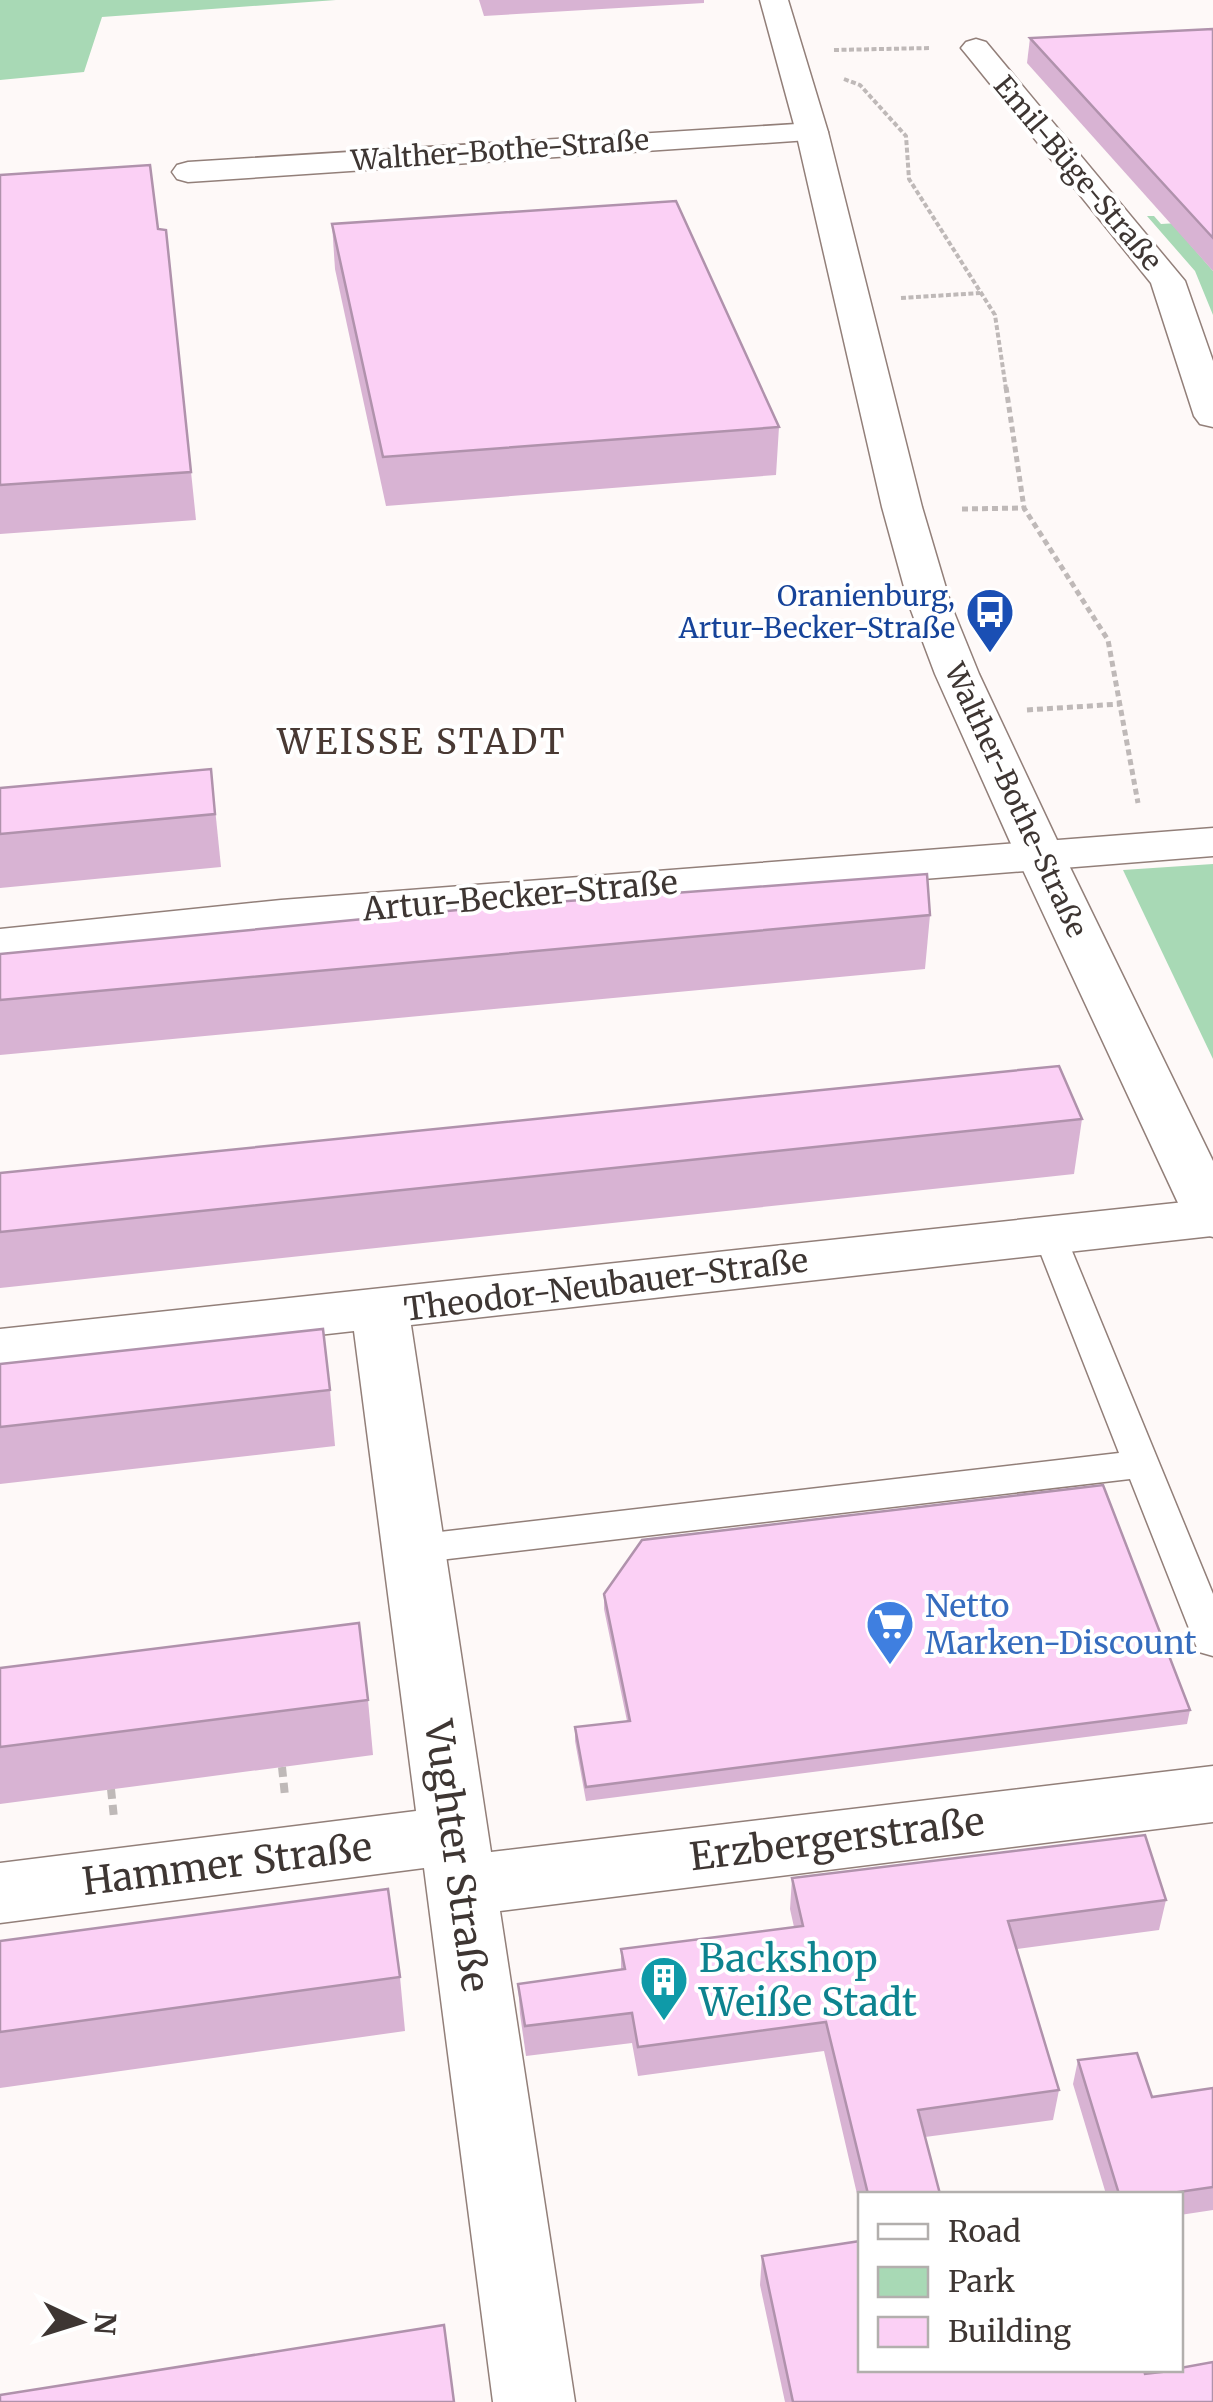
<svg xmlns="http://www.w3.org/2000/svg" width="1213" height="2402" font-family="Merriweather,serif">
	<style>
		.green { fill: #a8d9b5 }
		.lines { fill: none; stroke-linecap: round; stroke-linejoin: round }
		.lane-casing { stroke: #927f79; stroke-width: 3 }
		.street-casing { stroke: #927f79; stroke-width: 3 }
		.secondary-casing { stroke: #927f79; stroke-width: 3 }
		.path-far2 { stroke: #bfb9b8; stroke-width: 4; stroke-dasharray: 5 2.5; stroke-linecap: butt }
		.path-far1 { stroke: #bfb9b8; stroke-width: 5; stroke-dasharray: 6 4; stroke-linecap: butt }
		.path { stroke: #bfb9b8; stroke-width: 8; stroke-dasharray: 10 6; stroke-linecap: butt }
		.lane { fill: #fff; fill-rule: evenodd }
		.street { fill: #fff; fill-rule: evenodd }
		.secondary { fill: #fff; fill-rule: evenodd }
		.wall { fill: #d8b3d3 }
		.building { fill: #fbd0f5; stroke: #b092ac; stroke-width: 2.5 }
		.labels { text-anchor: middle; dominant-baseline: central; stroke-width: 8; stroke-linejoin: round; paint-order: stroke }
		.far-street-label { font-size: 28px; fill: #3e3633; stroke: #fff }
		.far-transit-label { font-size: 28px; fill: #164399; stroke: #fff; text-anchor: end }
		.street-label { font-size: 32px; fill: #3e3633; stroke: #fff }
		.shop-label { font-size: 32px; fill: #366cbe; stroke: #fff; text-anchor: start }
		.neighbourhood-label { font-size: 35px; letter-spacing: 2.5px; fill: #493933; stroke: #fff }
		.near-street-label { font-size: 38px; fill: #3e3633; stroke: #fff }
		.near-culture-label { font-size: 38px; fill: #0d838f; stroke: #fff; text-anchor: start }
	</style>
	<rect width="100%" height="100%" fill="#fef9f8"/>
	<g class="green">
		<polygon points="0,0 336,0 102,17 84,72 0,80"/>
		<polygon points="1147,216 1154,216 1161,224 1213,221 1181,234 1213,271 1213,315 1195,271"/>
		<polygon points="1213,864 1213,1059 1123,870"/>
	</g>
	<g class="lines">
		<g class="lane-casing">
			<polygon id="lane" points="1049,1223 1061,1226 1065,1234 1213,1594 1213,1656 1199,1652 1194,1641 1130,1479 414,1563 401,1559 395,1549 401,1539 414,1535 1119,1453 1033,1234 1037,1226"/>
		</g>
		<g class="street-casing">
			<g id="street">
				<polygon points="976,39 986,42 1185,281 1213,361 1213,427 1200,424 1194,416 1151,283 966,54 961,48 966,42"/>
				<polygon points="812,123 823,125 828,132 823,139 188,182 177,179 172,172 177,165 188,162"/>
				<polygon points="1213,828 1213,856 281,930 0,959 0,929 281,900"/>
				<polygon points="1213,1199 1212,1236 411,1325 491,1852 1213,1766 1213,1822 500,1911 575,2402 493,2402 424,1868 0,1923 0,1863 416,1811 354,1331 0,1371 0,1329"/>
			</g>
		</g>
		<g class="secondary-casing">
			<polygon id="secondary" points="760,0 788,0 828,132 922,507 951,605 979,674 1064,855 1213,1161 1213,1237 1193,1231 1185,1218 1016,855 935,674 909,605 882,507 796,132"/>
		</g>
		<g class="path-far2">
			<polyline points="834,50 931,48"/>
			<polyline points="844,79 860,85 906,136 909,179 995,315 1006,389"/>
			<polyline points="901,298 980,293"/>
		</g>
		<g class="path-far1">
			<polyline points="1006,387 1024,508 1108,640 1138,803"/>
			<polyline points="962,509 1024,508"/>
			<polyline points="1027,710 1120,704"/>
		</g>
		<g class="path">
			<polyline points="282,1767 285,1796"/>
			<polyline points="111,1789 114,1818"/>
		</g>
		<use href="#lane" class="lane"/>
		<use href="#street" class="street"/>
		<use href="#secondary" class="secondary"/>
	</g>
	<g class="wall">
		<polygon points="479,0 704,0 704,3 484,16"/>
		<polygon points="1213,29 1213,271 1027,63 1030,38"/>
		<polygon points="0,175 158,229 166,230 196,520 0,534"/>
		<polygon points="332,224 779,427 776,475 386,506 335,269"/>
		<polygon points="211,769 221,867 0,888 0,788"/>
		<polygon points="930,915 925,969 0,1055 0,954"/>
		<polygon points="1082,1119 1074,1174 0,1288 0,1173"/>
		<polygon points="0,1364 330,1390 335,1446 0,1484"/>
		<polygon points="604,1594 1190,1710 1187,1724 586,1801 575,1741 575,1727 627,1721 604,1609"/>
		<polygon points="0,1668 368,1700 373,1755 0,1804"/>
		<polygon points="792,1878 1166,1900 1159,1930 1017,1949 1059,2090 1053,2120 925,2137 940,2194 860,2194 860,2207 824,2051 638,2076 632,2043 526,2056 520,2014 518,1984 621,1969 621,1949 794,1927 790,1909"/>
		<polygon points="0,1941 400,1977 405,2031 0,2088"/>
		<polygon points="1078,2060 1152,2097 1213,2088 1213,2210 1180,2215 1180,2194 1106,2194 1073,2084"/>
		<polygon points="762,2256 1145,2374 1213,2402 785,2402 760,2285"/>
	</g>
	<g class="building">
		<polygon points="1213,29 1213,238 1030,38"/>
		<polygon points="150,165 158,229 166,230 191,472 0,485 0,175"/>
		<polygon points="676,201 779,427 383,457 332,224"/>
		<polygon points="211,769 215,814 0,834 0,788"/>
		<polygon points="927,874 930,915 0,1000 0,954 489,907"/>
		<polygon points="1059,1066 1082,1119 0,1232 0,1173"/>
		<polygon points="323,1329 330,1390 0,1427 0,1364"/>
		<polygon points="1103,1485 1190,1710 586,1787 575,1727 630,1721 604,1594 642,1540"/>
		<polygon points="359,1623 368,1700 0,1747 0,1668"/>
		<polygon points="1145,1835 1166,1900 1008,1921 1059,2090 918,2110 940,2194 868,2194 826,2022 638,2047 632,2013 525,2026 518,1984 625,1969 621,1949 803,1926 792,1878"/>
		<polygon points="388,1889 400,1977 0,2032 0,1941"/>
		<polygon points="1137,2053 1152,2097 1213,2088 1213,2187 1165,2194 1119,2194 1078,2060"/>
		<polygon points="860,2241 860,2370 1144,2370 1145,2374 1180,2370 1180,2368 1213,2362 1213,2402 793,2402 762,2256"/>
		<polygon points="444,2325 454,2402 0,2402 0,2395"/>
	</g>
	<defs>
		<g id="bus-pin" transform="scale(2.5)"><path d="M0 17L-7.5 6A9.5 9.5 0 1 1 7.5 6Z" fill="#1a4fb4" stroke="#fff"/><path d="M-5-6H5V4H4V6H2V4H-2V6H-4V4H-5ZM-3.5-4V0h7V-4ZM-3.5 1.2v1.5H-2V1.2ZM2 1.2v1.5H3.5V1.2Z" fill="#fff"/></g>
		<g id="supermarket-pin" transform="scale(2.5)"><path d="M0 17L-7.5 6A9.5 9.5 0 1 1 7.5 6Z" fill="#3f7fe0" stroke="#fff"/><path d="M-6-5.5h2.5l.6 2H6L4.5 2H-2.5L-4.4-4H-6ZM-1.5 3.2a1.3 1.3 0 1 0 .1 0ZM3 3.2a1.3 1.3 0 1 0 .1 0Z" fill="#fff"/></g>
		<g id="building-pin" transform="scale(2.5)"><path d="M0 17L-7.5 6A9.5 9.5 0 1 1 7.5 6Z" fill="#0f9aa8" stroke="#fff"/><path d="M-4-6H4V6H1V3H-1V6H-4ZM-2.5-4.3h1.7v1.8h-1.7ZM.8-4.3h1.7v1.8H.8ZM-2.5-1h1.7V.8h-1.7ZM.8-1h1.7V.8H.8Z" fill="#fff"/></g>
	</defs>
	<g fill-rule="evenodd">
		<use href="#bus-pin" x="990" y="612"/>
		<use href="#supermarket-pin" x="890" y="1624"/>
		<use href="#building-pin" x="664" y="1980"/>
	</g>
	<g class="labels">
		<g class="far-street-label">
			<text transform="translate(500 150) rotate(-4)">Walther-Bothe-Straße</text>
			<text transform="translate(1078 173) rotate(50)">Emil-Büge-Straße</text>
			<text transform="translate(1016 800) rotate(65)">Walther-Bothe-Straße</text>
		</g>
		<g class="far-transit-label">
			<text x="955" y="596">Oranienburg,<tspan x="955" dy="32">Artur-Becker-Straße</tspan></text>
		</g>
		<g class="street-label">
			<text transform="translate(520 896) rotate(-5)">Artur-Becker-Straße</text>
			<text transform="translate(606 1285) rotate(-7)">Theodor-Neubauer-Straße</text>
		</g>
		<g class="shop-label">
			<text x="925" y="1606">Netto<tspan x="925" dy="37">Marken-Discount</tspan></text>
		</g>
		<g class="neighbourhood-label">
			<text x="422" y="742">WEISSE STADT</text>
		</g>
		<g class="near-street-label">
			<text transform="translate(837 1839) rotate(-7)">Erzbergerstraße</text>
			<text transform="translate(457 1856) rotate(82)">Vughter Straße</text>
			<text transform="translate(227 1864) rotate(-7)">Hammer Straße</text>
		</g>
		<g class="near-culture-label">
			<text x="699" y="1958">Backshop<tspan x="699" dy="44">Weiße Stadt</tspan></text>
		</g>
	</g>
	<rect x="858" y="2192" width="325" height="180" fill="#ffffff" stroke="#b2afad" stroke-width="2.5"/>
	<rect x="878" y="2224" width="50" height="15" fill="#ffffff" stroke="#b2afad" stroke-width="2.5"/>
	<text x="948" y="2242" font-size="30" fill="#3e3633">Road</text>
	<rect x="878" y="2267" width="50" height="30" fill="#a8d9b5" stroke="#b2afad" stroke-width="2.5"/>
	<text x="948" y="2292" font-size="30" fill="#3e3633">Park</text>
	<rect x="878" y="2317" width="50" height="30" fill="#fbd0f5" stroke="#b2afad" stroke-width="2.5"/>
	<text x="948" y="2342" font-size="30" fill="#3e3633">Building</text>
	<g transform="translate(80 2322) rotate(94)" stroke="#ffffff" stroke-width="8" paint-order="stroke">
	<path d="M0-8L18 38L0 25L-18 38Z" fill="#3e3633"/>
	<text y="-15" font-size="28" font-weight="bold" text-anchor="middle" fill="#3e3633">N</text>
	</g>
</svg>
